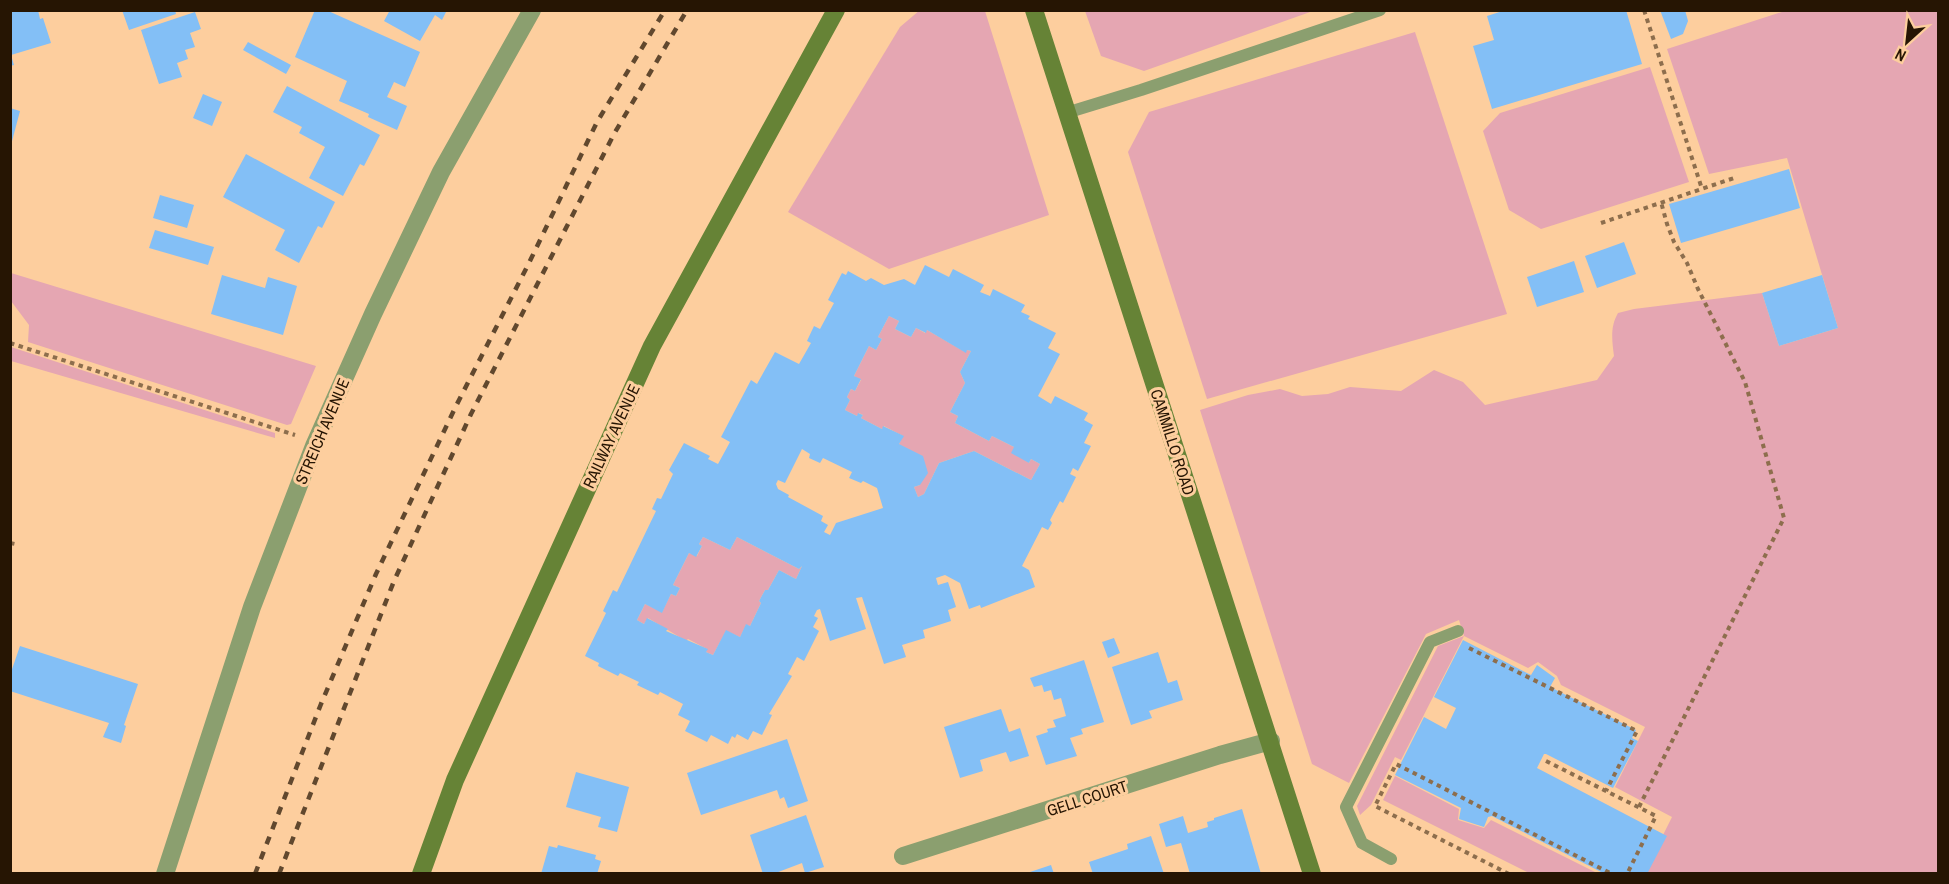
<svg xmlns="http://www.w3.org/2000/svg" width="1949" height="884" font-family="'Archivo Narrow',sans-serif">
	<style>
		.green { fill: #e5a6b2 }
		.building { fill: #83bff6; fill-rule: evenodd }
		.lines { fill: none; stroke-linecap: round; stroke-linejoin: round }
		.path { stroke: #8d6e4d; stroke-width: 4; stroke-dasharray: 4.5 4.5; stroke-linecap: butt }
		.service { stroke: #8b9f6f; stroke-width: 12 }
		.minor { stroke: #8b9f6f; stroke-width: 18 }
		.tertiary { stroke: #8b9f6f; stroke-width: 18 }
		.secondary { stroke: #668336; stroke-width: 18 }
		.rail { stroke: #61482e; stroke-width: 4.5; stroke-dasharray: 8 8; stroke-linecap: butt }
		.labels { text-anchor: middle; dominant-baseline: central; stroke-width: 6; stroke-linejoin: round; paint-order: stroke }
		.street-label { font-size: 16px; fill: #261503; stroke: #fdce9e }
	</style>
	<rect width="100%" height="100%" fill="#fdce9e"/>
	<g class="green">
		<polygon points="920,10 985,11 1049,215 889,269 788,212 900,27"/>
		<polygon points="1085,11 1085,10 1313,11 1144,71 1101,56"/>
		<path d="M1785,11H1938V873H1644L1672,817L1615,787L1645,727L1561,685L1557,676L1538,662L1528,668L1464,636L1401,760L1395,757L1371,805L1360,815L1357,806L1438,646L1464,636L1459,620L1426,634L1349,783L1312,764L1200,410L1248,395L1280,389L1302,396L1328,394L1350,387L1401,391L1434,370L1463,382L1485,405L1597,380L1614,356C1612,340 1610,327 1618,313L1634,309L1762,293L1779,346L1838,328L1787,158L1709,174L1667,49Z"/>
		<polygon points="1415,32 1507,314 1207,399 1128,152 1149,112"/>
		<polygon points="1650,67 1689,182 1541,229 1509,210 1483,131 1500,113"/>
		<polygon points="11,273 316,366 291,424 287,425 28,342 29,325 11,301"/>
		<polygon points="889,316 899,321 895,329 911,337 916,328 925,333 927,330 965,352 967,350 971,351 960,372 965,383 950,412 958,416 955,423 989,441 992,436 1014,447 1029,463 1031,459 1040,464 1031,480 974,451 939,463 924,494 918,497 914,487 920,485 899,444 903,436 884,426 882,429 861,418 863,415 859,413 857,416 845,410 850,400 847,397 851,389 855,391 861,380 854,376 869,346 876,350 882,339 878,337"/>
		<polygon points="11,347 275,433 275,438 11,361"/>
		<polygon points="703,537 730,550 737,537 799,569 802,566 796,579 779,570 768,590 765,590 759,601 761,603 750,626 746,625 740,637 726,631 713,655 706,652 707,649 688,639 686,641 648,618 644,624 637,620 645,604 662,612 671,594 676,596 680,588 673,585 689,553 697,556 702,546 699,544"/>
		<polygon points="1395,776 1459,809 1458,820 1484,828 1491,820 1597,873 1529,873 1383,800"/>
	</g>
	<g class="building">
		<polygon points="18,10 38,10 40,19 43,18 51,43 11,55 14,65 10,66 10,13"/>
		<polygon points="122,10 175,10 176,14 129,30"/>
		<polygon points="315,10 326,10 420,52 405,87 394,82 387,97 407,106 397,130 368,117 369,114 339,101 347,81 295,57"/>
		<polygon points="390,10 447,10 442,20 435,15 420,41 384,21"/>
		<polygon points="1506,10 1626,10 1642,64 1492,109 1473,46 1494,40 1487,16"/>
		<polygon points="1660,10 1685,10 1688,21 1683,34 1671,39"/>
		<polygon points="195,12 201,29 190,33 195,47 185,50 188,59 177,63 182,77 159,84 141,30"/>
		<polygon points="248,42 291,65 286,74 243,50"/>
		<polygon points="287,86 380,135 364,166 360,164 343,196 309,178 325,147 299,133 302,127 273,112"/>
		<polygon points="203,94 222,102 212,126 193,118"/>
		<polygon points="10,108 20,111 11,145 10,145"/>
		<polygon points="246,154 335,202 322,228 318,226 299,263 275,250 285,230 223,197"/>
		<polygon points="1789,169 1800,208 1681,243 1669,204"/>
		<polygon points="160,195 194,205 187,228 153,218"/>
		<polygon points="155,230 214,247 208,265 149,248"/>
		<polygon points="1624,242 1636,274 1597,288 1585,256"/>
		<polygon points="1574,261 1584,292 1537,307 1527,277"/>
		<path d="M925,265L949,277L953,269L984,285L980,292L990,296L993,289L1025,305L1021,312L1030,316L1028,319L1056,333L1048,348L1060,354L1038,396L1051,404L1055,396L1088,413L1084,420L1093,425L1084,443L1091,446L1078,471L1073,468L1070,474L1076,477L1063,503L1060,501L1050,520L1052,523L1048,530L1042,527L1022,566L1029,570L1035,587L981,608L980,605L969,609L960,583L945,575L936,578L938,585L948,582L956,607L948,610L951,621L923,630L925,638L902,645L906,657L884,664L862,597L856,598L866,629L830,641L820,609L817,610L814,616L818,618L813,627L819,631L804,661L797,657L788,674L792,676L769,714L772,715L762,735L753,731L748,740L737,734L735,738L732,736L728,744L711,735L707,742L685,731L690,721L678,715L683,704L660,692L658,695L637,685L639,682L620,673L618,676L598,666L599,663L585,656L606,613L603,611L613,590L617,592L656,511L652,509L657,498L661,499L673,474L669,470L684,443L710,456L708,459L718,464L730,442L721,437L751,380L757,384L775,352L799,364L811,343L807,341L814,326L820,329L834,303L828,300L842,273L846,275L848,271L866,281L871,278L884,285L904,279L915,285ZM889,316L899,321L895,329L911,337L916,328L926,333L927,330L966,353L967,350L971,351L960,372L965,383L950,412L958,416L955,423L989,441L992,436L1014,447L1011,453L1029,463L1031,459L1040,464L1031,480L974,451L939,463L924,494L918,497L914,487L920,485L928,473L923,456L899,444L904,436L883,426L882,429L861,418L863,415L858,413L857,416L845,410L850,400L847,397L851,389L855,391L861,379L854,376L869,346L876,350L882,339L878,337ZM802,449L810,454L809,458L820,463L823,458L852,472L849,478L861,483L863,481L877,488L883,508L836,523L830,535L824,532L828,525L821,521L823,516L788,497L789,495L778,489L776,484L778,480L785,483ZM703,537L730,550L737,537L799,569L802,566L796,579L779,570L768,590H765L759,601L761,603L750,626L746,624L740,637L726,630L713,655L706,652L708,649L666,631L668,629L647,618L644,624L637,620L645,604L662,613L671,594L676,596L680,588L673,585L689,553L696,557L702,546L699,544Z"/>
		<polygon points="222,275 265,288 268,277 297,286 283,335 211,314"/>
		<polygon points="1822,275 1838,328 1779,346 1762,293"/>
		<polygon points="1114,638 1120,653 1108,658 1102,642"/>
		<polygon points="1463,640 1531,675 1537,665 1555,678 1550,687 1636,730 1632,738 1638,741 1613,788 1546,754 1544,754 1537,768 1667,836 1647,874 1605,874 1492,816 1488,817 1484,827 1459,819 1461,808 1395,775 1424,717 1446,729 1456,708 1434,697"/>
		<polygon points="20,646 138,684 124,725 126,726 121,743 103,737 109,723 10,691 10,675"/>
		<polygon points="1158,652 1168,683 1177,680 1183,700 1149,711 1152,718 1131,725 1112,667"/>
		<polygon points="1084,660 1104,722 1081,729 1083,734 1070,738 1077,756 1046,765 1036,736 1048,732 1047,729 1056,727 1053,720 1066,716 1061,698 1054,700 1051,690 1044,692 1042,685 1034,687 1030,678"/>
		<polygon points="1001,709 1009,732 1020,728 1029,756 1010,762 1006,752 980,760 983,771 960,778 944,727"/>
		<polygon points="787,739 808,801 788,808 784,797 780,799 777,790 701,815 687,773"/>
		<polygon points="576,772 629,787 617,832 598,827 601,817 566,807"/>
		<polygon points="1242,809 1261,874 1190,874 1181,843 1166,847 1159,824 1183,816 1188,833 1208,827 1207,822 1214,820 1214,818"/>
		<polygon points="806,815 824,867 805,873 802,863 773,874 763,874 750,835"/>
		<polygon points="1151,836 1164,874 1093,874 1089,862 1128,849 1127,844"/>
		<polygon points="558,845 596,855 595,859 601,861 597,874 541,874 549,846 557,848"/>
		<polygon points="1051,865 1054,874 1027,874 1027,873"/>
	</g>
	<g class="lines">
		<g class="path">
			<polyline points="1644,10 1702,189"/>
			<polyline points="1601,223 1737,177"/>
			<polyline points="10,343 295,435"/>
			<polyline points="10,543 15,544"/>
			<polyline points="1469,648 1637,731 1606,791"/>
			<polyline points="1546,761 1656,816 1627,874"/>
			<polyline points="1639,807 1784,518 1745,382 1698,289 1687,263 1674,242 1667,224 1661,202"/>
			<polyline points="1509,874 1375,806 1396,764 1612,874"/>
		</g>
		<g class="service">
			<polyline points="1066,113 1141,90 1380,10"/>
			<polyline points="1391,859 1362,843 1346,807 1430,642 1458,631"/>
		</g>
		<polyline class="minor" points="903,856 1220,755 1271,741"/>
		<polyline class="tertiary" points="165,874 252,607 314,446 373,314 441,172 532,10"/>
		<g class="secondary">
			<polyline points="1034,10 1312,874"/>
			<polyline points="421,874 455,780 652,346 836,10"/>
		</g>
		<g class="rail">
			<polyline points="255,874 321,704 376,574 456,406 529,263 597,122 665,10"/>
			<polyline points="279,874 394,581 471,414 614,134 687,10"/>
		</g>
	</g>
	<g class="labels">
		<g class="street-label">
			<text transform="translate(322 431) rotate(-67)">STREICH AVENUE</text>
			<text transform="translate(611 436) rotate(-65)">RAILWAY AVENUE</text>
			<text transform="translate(1173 442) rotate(72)">CAMMILLO ROAD</text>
			<text transform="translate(1087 798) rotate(-18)">GELL COURT</text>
		</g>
	</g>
	<rect width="1949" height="884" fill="none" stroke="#261503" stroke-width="24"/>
	<g transform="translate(1907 42) rotate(207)" stroke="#fdce9e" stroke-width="4.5" paint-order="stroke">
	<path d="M0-4.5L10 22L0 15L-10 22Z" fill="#261503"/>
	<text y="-9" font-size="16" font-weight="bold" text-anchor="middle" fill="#261503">N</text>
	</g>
</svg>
